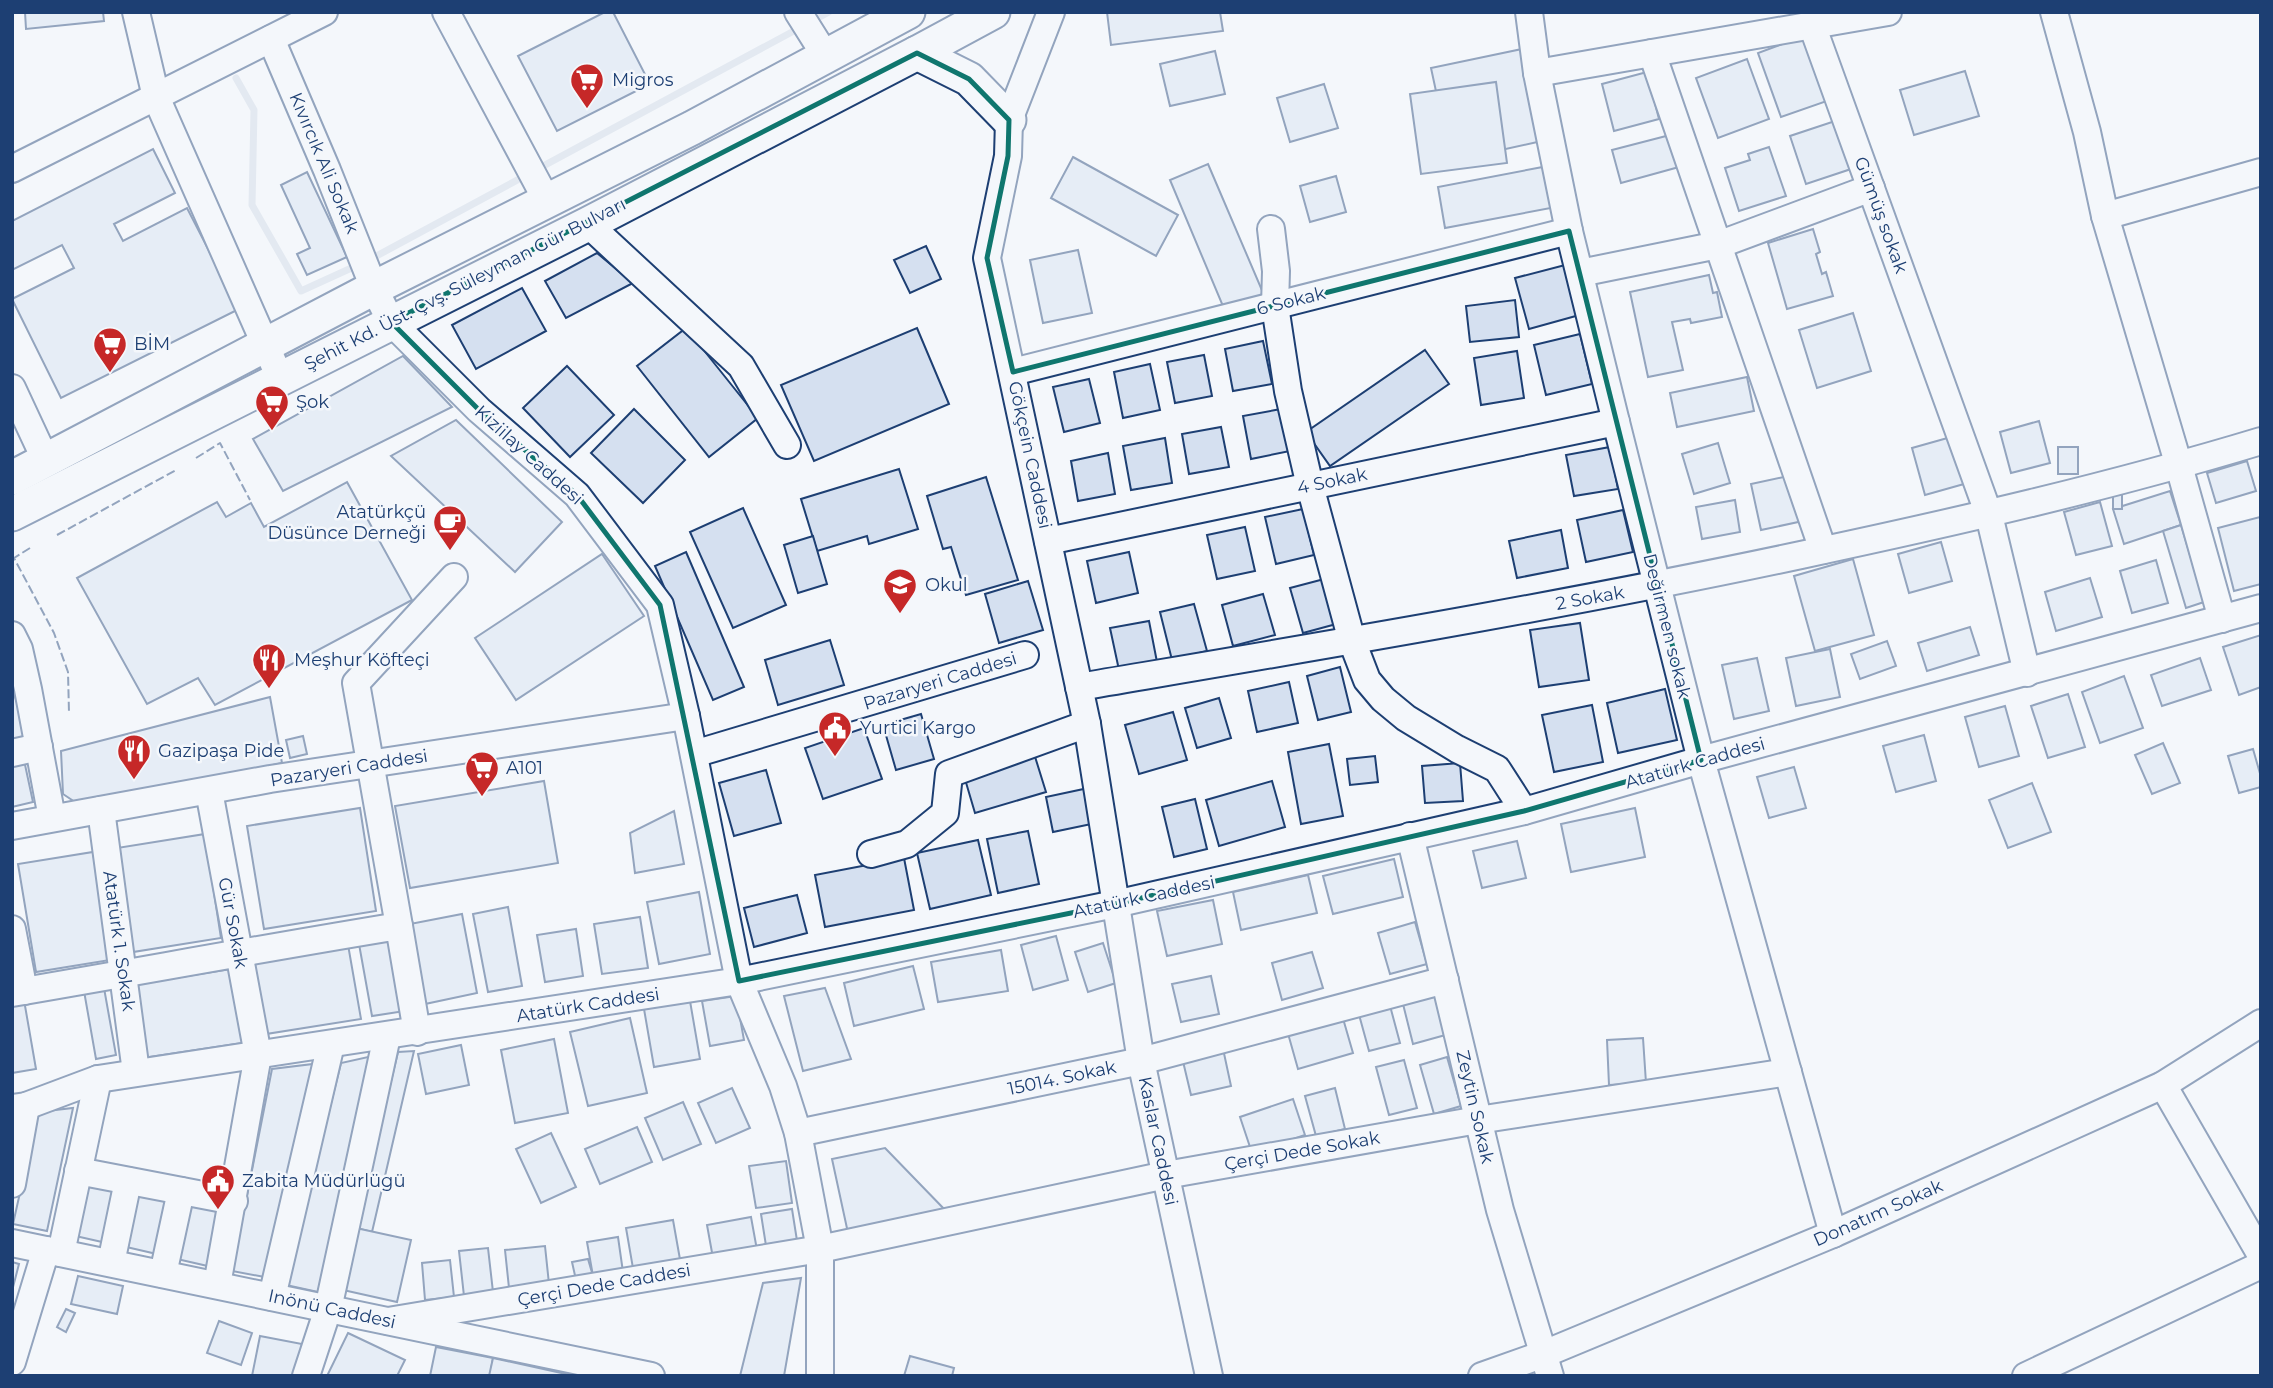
<svg xmlns="http://www.w3.org/2000/svg" width="2273" height="1388" font-family="Montserrat,sans-serif">
	<style>
		.lines { fill: none; stroke-linecap: round; stroke-linejoin: round }
		.stream { stroke: #cfd7e4; stroke-width: 7 }
		.building { fill: #d5e0f0; stroke: #1d3f73; stroke-width: 2 }
		.minor-casing { stroke: #1d3f73; stroke-width: 30 }
		.major-casing { stroke: #1d3f73; stroke-width: 37 }
		.minor { stroke: #f4f7fb; stroke-width: 26 }
		.major { stroke: #f4f7fb; stroke-width: 33 }
		.fence { stroke: #1d3f73; stroke-width: 2; stroke-dasharray: 9 3.5; stroke-linecap: butt }
		.marked { fill: none; stroke: #0f766e; stroke-width: 5; stroke-linejoin: round }
		.labels { text-anchor: middle; dominant-baseline: central; stroke-width: 5; stroke-linejoin: round; paint-order: stroke }
		.poi-label { font-size: 18px; fill: #1d3f73; stroke: #f4f7fb; text-anchor: start }
		.street-label { font-size: 18px; fill: #1d3f73; stroke: #f4f7fb }
	</style>
	<rect width="100%" height="100%" fill="#f4f7fb"/>
	<g class="lines">
		<g class="stream">
			<polyline points="236,78 254,110 252,205 301,291 358,265"/>
			<polyline points="369,260 829,12"/>
		</g>
	</g>
	<g class="building">
		<polygon points="25,12 103,12 104,21 26,29"/>
		<polygon points="605,12 613,12 650,84 557,131 518,56"/>
		<polygon points="1107,12 1220,12 1223,31 1111,45"/>
		<polygon points="1804,36 1827,101 1781,117 1758,53"/>
		<polygon points="1522,49 1542,141 1451,161 1431,68"/>
		<polygon points="1215,51 1225,94 1170,106 1160,64"/>
		<polygon points="1747,59 1769,119 1718,138 1696,78"/>
		<polygon points="1965,71 1979,116 1914,135 1900,90"/>
		<polygon points="1647,72 1659,119 1614,131 1602,84"/>
		<polygon points="1496,82 1507,163 1421,174 1410,94"/>
		<polygon points="1324,84 1338,128 1290,142 1277,98"/>
		<polygon points="1835,121 1851,169 1806,184 1790,136"/>
		<polygon points="1670,135 1679,167 1621,183 1612,150"/>
		<polygon points="1769,147 1786,196 1739,211 1725,168 1750,160 1748,154"/>
		<polygon points="153,149 175,193 114,224 123,241 187,208 239,309 61,398 12,299 74,268 62,245 12,270 12,221"/>
		<polygon points="1073,157 1178,215 1156,256 1051,198"/>
		<polygon points="1208,164 1264,295 1225,311 1170,180"/>
		<polygon points="1548,166 1556,207 1445,228 1438,187"/>
		<polygon points="307,172 347,257 307,275 297,254 310,248 281,185"/>
		<polygon points="1336,176 1346,212 1310,222 1300,186"/>
		<polygon points="1813,229 1820,252 1816,254 1822,274 1826,272 1833,296 1787,309 1768,243"/>
		<polygon points="926,246 941,279 910,293 894,260"/>
		<polygon points="1078,250 1092,313 1043,323 1030,260"/>
		<polygon points="597,253 633,283 566,318 545,281"/>
		<polygon points="1569,264 1583,314 1529,329 1515,278"/>
		<polygon points="1709,275 1713,293 1717,292 1722,317 1691,323 1690,319 1672,322 1683,370 1648,377 1630,292"/>
		<polygon points="522,288 546,331 476,369 452,325"/>
		<polygon points="1515,300 1519,337 1470,342 1466,306"/>
		<polygon points="1853,313 1871,371 1817,388 1799,330"/>
		<polygon points="686,328 758,418 709,457 637,366"/>
		<polygon points="917,328 949,404 814,461 781,385"/>
		<polygon points="1580,334 1592,384 1546,395 1534,345"/>
		<polygon points="1263,341 1272,384 1233,391 1225,349"/>
		<polygon points="1425,350 1449,384 1330,466 1306,432"/>
		<polygon points="1517,351 1524,398 1481,405 1474,358"/>
		<polygon points="1204,355 1212,396 1175,403 1167,362"/>
		<polygon points="403,356 452,407 283,491 253,439"/>
		<polygon points="1150,364 1160,410 1123,418 1114,372"/>
		<polygon points="567,366 614,415 570,457 523,408"/>
		<polygon points="1747,377 1754,411 1677,427 1670,393"/>
		<polygon points="1089,379 1100,423 1064,432 1053,387"/>
		<polygon points="634,409 685,460 643,503 591,453"/>
		<polygon points="1281,409 1290,451 1251,459 1243,416"/>
		<polygon points="456,420 562,522 515,572 391,456"/>
		<polygon points="2039,421 2050,463 2011,473 2000,432"/>
		<polygon points="1221,427 1229,467 1189,474 1182,434"/>
		<polygon points="1951,437 1964,484 1925,495 1912,448"/>
		<polygon points="1165,438 1172,483 1131,490 1123,446"/>
		<polygon points="1718,443 1730,483 1694,494 1682,454"/>
		<polygon points="1610,447 1618,489 1574,496 1566,455"/>
		<rect x="2058" y="447" width="20" height="27"/>
		<polygon points="1108,453 1115,494 1078,501 1071,461"/>
		<polygon points="2247,461 2256,491 2216,503 2207,473"/>
		<polygon points="899,469 918,529 869,544 867,536 817,551 801,499"/>
		<polygon points="1793,475 1803,521 1761,530 1751,484"/>
		<polygon points="986,477 1018,580 966,595 951,547 943,549 927,496"/>
		<polygon points="347,482 412,600 215,705 198,678 147,704 77,578 217,502 226,517 251,503 264,527"/>
		<polygon points="2170,491 2181,525 2124,544 2113,509"/>
		<rect x="2113" y="492" width="9" height="17"/>
		<polygon points="1735,500 1740,532 1702,539 1696,507"/>
		<polygon points="2100,502 2112,546 2076,555 2064,512"/>
		<polygon points="743,508 786,605 733,628 690,532"/>
		<polygon points="1303,509 1314,555 1276,564 1265,517"/>
		<polygon points="1623,510 1633,552 1586,562 1577,520"/>
		<polygon points="2260,517 2261,584 2234,591 2218,528"/>
		<polygon points="2181,525 2204,602 2186,608 2163,531"/>
		<polygon points="1245,527 1255,571 1217,579 1207,535"/>
		<polygon points="1561,530 1568,568 1517,578 1509,541"/>
		<polygon points="813,536 827,584 798,593 784,545"/>
		<polygon points="1941,542 1952,581 1909,593 1898,554"/>
		<polygon points="686,552 744,687 713,700 655,566"/>
		<polygon points="1129,552 1138,593 1096,603 1087,561"/>
		<polygon points="602,554 644,616 516,700 475,638"/>
		<polygon points="1853,559 1874,635 1815,651 1794,576"/>
		<polygon points="2156,560 2168,603 2132,613 2120,571"/>
		<polygon points="1328,578 1340,623 1303,633 1290,588"/>
		<polygon points="2090,578 2102,617 2056,631 2045,592"/>
		<polygon points="1028,581 1043,630 999,643 985,594"/>
		<polygon points="1263,594 1275,635 1233,646 1222,605"/>
		<polygon points="1194,604 1207,651 1172,660 1160,612"/>
		<polygon points="1149,621 1157,662 1119,670 1110,628"/>
		<polygon points="1580,623 1589,680 1539,687 1530,630"/>
		<polygon points="1970,627 1979,655 1927,671 1918,643"/>
		<polygon points="2261,635 2261,687 2239,695 2223,647"/>
		<polygon points="830,640 844,685 778,705 765,660"/>
		<polygon points="1887,641 1896,666 1860,679 1851,654"/>
		<polygon points="1830,649 1840,697 1796,706 1786,658"/>
		<polygon points="1757,658 1769,711 1734,719 1722,665"/>
		<polygon points="2200,658 2211,690 2162,706 2151,675"/>
		<polygon points="1340,667 1351,712 1318,720 1307,676"/>
		<polygon points="2124,676 2143,728 2100,743 2082,692"/>
		<polygon points="1289,682 1298,723 1257,732 1248,691"/>
		<polygon points="1665,689 1677,740 1618,753 1607,703"/>
		<polygon points="13,691 31,744 12,750 12,692"/>
		<polygon points="2068,694 2085,747 2048,758 2031,706"/>
		<polygon points="270,697 282,763 81,806 63,794 61,751"/>
		<polygon points="1219,698 1231,738 1197,748 1185,708"/>
		<polygon points="1592,705 1603,762 1554,772 1542,715"/>
		<polygon points="2005,706 2019,756 1979,767 1965,717"/>
		<polygon points="1173,712 1187,760 1139,774 1125,725"/>
		<polygon points="921,714 934,759 896,770 883,725"/>
		<polygon points="864,728 882,779 823,799 805,748"/>
		<polygon points="1924,735 1936,781 1896,792 1883,746"/>
		<polygon points="303,736 307,754 290,758 286,740"/>
		<polygon points="2163,743 2180,783 2152,794 2135,755"/>
		<polygon points="1329,744 1343,816 1301,824 1288,752"/>
		<polygon points="1032,747 1046,792 975,813 962,769"/>
		<polygon points="2253,749 2261,777 2261,787 2239,793 2228,756"/>
		<polygon points="1375,756 1378,782 1350,785 1347,759"/>
		<polygon points="24,760 33,802 12,807 12,763"/>
		<polygon points="1460,763 1463,801 1425,803 1422,766"/>
		<polygon points="1794,767 1806,808 1769,818 1757,777"/>
		<polygon points="766,770 781,823 734,836 719,783"/>
		<polygon points="544,781 558,863 410,888 395,806"/>
		<polygon points="1272,781 1285,827 1219,846 1206,800"/>
		<polygon points="2032,783 2051,832 2008,848 1989,800"/>
		<polygon points="1093,787 1101,822 1053,832 1046,797"/>
		<polygon points="1195,799 1207,849 1174,857 1162,807"/>
		<polygon points="360,808 376,911 264,929 247,826"/>
		<polygon points="1635,808 1645,857 1571,872 1561,824"/>
		<polygon points="674,811 684,864 635,873 630,833"/>
		<polygon points="1028,831 1039,884 998,893 987,839"/>
		<polygon points="205,834 221,938 133,952 117,848"/>
		<polygon points="978,840 991,895 930,909 917,853"/>
		<polygon points="1517,841 1526,878 1482,888 1473,851"/>
		<polygon points="93,852 110,960 36,972 18,864"/>
		<polygon points="904,858 914,910 825,927 815,875"/>
		<polygon points="1394,859 1403,897 1333,914 1323,876"/>
		<polygon points="1308,875 1317,913 1241,930 1233,892"/>
		<polygon points="699,892 710,954 659,964 647,902"/>
		<polygon points="797,895 807,933 754,947 744,908"/>
		<polygon points="1213,900 1222,944 1167,956 1157,911"/>
		<polygon points="508,907 522,986 488,992 473,914"/>
		<polygon points="462,914 477,993 425,1004 410,924"/>
		<polygon points="640,917 648,968 602,974 594,924"/>
		<polygon points="1415,922 1427,964 1390,974 1378,933"/>
		<polygon points="576,929 583,976 545,982 537,935"/>
		<polygon points="1056,936 1068,980 1033,990 1021,945"/>
		<polygon points="393,938 405,1011 372,1016 359,944"/>
		<polygon points="347,939 361,1019 266,1034 253,954"/>
		<polygon points="1103,943 1116,983 1088,992 1075,952"/>
		<polygon points="1001,950 1008,991 938,1002 931,962"/>
		<polygon points="1312,952 1323,988 1282,1000 1272,963"/>
		<polygon points="913,966 924,1009 854,1026 844,983"/>
		<polygon points="237,968 249,1042 136,1059 125,986"/>
		<polygon points="1211,976 1219,1014 1181,1022 1172,984"/>
		<polygon points="104,988 116,1055 96,1059 84,991"/>
		<polygon points="825,988 851,1059 803,1071 784,996"/>
		<polygon points="1437,990 1449,1034 1413,1044 1402,1000"/>
		<polygon points="736,996 744,1040 710,1046 702,1001"/>
		<polygon points="24,1000 36,1069 12,1073 12,1002"/>
		<polygon points="690,1001 700,1059 654,1067 644,1009"/>
		<polygon points="1389,1002 1400,1043 1369,1051 1358,1011"/>
		<polygon points="1342,1015 1353,1053 1298,1069 1287,1030"/>
		<polygon points="630,1018 647,1093 588,1106 570,1032"/>
		<polygon points="1643,1038 1646,1083 1609,1085 1607,1040"/>
		<polygon points="554,1039 568,1113 515,1123 501,1050"/>
		<polygon points="1222,1044 1231,1086 1191,1095 1181,1053"/>
		<polygon points="461,1045 469,1085 426,1094 418,1054"/>
		<polygon points="414,1051 372,1232 356,1228 398,1052"/>
		<polygon points="377,1055 318,1292 286,1285 341,1063"/>
		<polygon points="1447,1057 1461,1106 1434,1114 1420,1065"/>
		<polygon points="1404,1060 1417,1108 1389,1115 1376,1067"/>
		<polygon points="313,1064 270,1278 232,1271 272,1069"/>
		<polygon points="732,1088 750,1128 716,1143 698,1103"/>
		<polygon points="1335,1088 1345,1129 1316,1136 1305,1096"/>
		<polygon points="1293,1099 1305,1135 1252,1153 1240,1117"/>
		<polygon points="683,1102 701,1144 663,1160 645,1118"/>
		<polygon points="73,1108 47,1231 13,1224 38,1112"/>
		<polygon points="637,1127 652,1162 600,1184 585,1149"/>
		<polygon points="551,1133 576,1187 541,1203 516,1149"/>
		<polygon points="885,1148 947,1212 848,1233 832,1159"/>
		<polygon points="786,1161 792,1203 756,1208 749,1166"/>
		<polygon points="84,1175 124,1183 111,1244 71,1235"/>
		<polygon points="136,1186 175,1195 161,1255 122,1246"/>
		<polygon points="191,1198 226,1206 212,1267 177,1259"/>
		<polygon points="792,1209 798,1247 767,1252 761,1214"/>
		<polygon points="751,1217 757,1250 713,1258 707,1225"/>
		<polygon points="673,1220 681,1265 634,1274 626,1228"/>
		<polygon points="356,1228 411,1240 397,1302 343,1290"/>
		<polygon points="618,1237 623,1272 593,1276 587,1242"/>
		<polygon points="545,1246 549,1284 509,1288 505,1250"/>
		<polygon points="488,1248 493,1292 464,1296 459,1251"/>
		<polygon points="588,1259 593,1276 576,1280 572,1262"/>
		<polygon points="450,1260 454,1297 425,1300 422,1263"/>
		<polygon points="12,1262 19,1264 12,1291"/>
		<polygon points="78,1276 123,1286 117,1314 71,1304"/>
		<polygon points="801,1278 784,1376 740,1376 763,1283"/>
		<polygon points="66,1309 75,1313 66,1332 57,1327"/>
		<polygon points="219,1321 252,1333 241,1365 207,1353"/>
		<polygon points="348,1333 405,1360 397,1376 327,1376"/>
		<polygon points="260,1336 302,1344 296,1376 252,1376"/>
		<polygon points="436,1347 493,1358 490,1376 430,1376"/>
		<polygon points="910,1356 954,1368 952,1376 904,1376"/>
		<polygon points="493,1358 575,1376 489,1376"/>
	</g>
	<g class="lines">
		<g class="minor-casing">
			<g id="minor">
				<polyline points="136,12 156,97 280,378"/>
				<polyline points="446,12 547,201"/>
				<polyline points="798,12 825,55"/>
				<polyline points="1051,12 1009,120 1008,156 987,258 1087,724 1141,1061 1209,1376"/>
				<polyline points="1529,12 1537,73 1569,231 1616,422 1701,760 1833,1234"/>
				<polyline points="2054,12 2087,132 2105,216 2179,466 2222,619"/>
				<polyline points="1812,25 1989,515 2027,673"/>
				<polyline points="271,39 327,170 374,288 391,322 479,410 577,495 660,605 686,716 739,981 783,1086 798,1133 820,1249 820,1376"/>
				<polyline points="1652,53 1823,550"/>
				<polyline points="1537,73 1888,12"/>
				<polyline points="12,169 324,12"/>
				<polyline points="2105,216 2261,172"/>
				<polyline points="588,224 741,366 787,445"/>
				<polyline points="1271,229 1276,271 1275,306 1288,391 1310,486 1352,641 1367,680 1383,699 1406,718 1457,749 1497,769 1524,811"/>
				<polyline points="1580,273 1718,245 1871,188"/>
				<polyline points="1013,372 1569,231"/>
				<polyline points="12,388 46,461"/>
				<polyline points="1048,541 1616,422"/>
				<polyline points="12,635 19,649 28,689 52,818"/>
				<path d="M1079,687C1320,646 1562,606 1801,555C1956,522 2109,487 2261,441"/>
				<polyline points="12,753 39,747"/>
				<polyline points="694,754 1025,655"/>
				<polyline points="209,791 258,1055 217,1285"/>
				<polyline points="101,810 136,1072"/>
				<polyline points="12,826 270,779 686,716"/>
				<polyline points="1410,836 1500,1210 1550,1376"/>
				<polyline points="871,854 907,844 945,813 949,774 1087,724"/>
				<polyline points="399,926 356,683 454,577"/>
				<polyline points="12,929 24,991"/>
				<path d="M12,993C141,971 270,947 399,926L417,1032"/>
				<polyline points="2163,1085 2261,1255"/>
				<polyline points="12,1108 26,1106 98,1079 739,981 1115,904 1524,811 1701,760 2261,608"/>
				<polyline points="798,1133 1141,1061 1445,980"/>
				<polyline points="78,1171 234,1201"/>
				<polyline points="12,1184 26,1106"/>
				<polyline points="12,1243 651,1376"/>
				<polyline points="61,1253 98,1079"/>
				<polyline points="111,1263 128,1181"/>
				<polyline points="163,1274 181,1191"/>
				<polyline points="272,1297 331,1044"/>
				<polyline points="388,1321 820,1249 1166,1175 1478,1120 1788,1072"/>
				<polyline points="12,1362 46,1250"/>
				<polyline points="306,1376 328,1309 387,1036"/>
				<polyline points="1482,1376 1544,1354 1833,1234 2163,1085 2261,1023"/>
				<polyline points="2026,1376 2261,1265"/>
			</g>
		</g>
		<g class="major-casing">
			<g id="major">
				<polyline points="917,53 993,12"/>
				<polyline points="12,478 374,288 692,128 908,12"/>
				<polyline points="12,514 588,224 917,53 969,79 1009,120"/>
			</g>
		</g>
		<use href="#minor" class="minor"/>
		<use href="#major" class="major"/>
		<g class="fence">
			<polyline points="196,458 220,443 250,500"/>
			<polyline points="57,535 176,470"/>
			<polyline points="30,548 14,558 54,633 68,672 69,713"/>
		</g>
	</g>
	<path d="M0 0H2273V1388H0ZM917,53L969,79L1009,120L1008,156L987,258L1013,372L1569,231L1701,760L1524,811L1115,904L739,981L660,605L577,495L479,410L391,322Z" fill="#f4f7fb" fill-opacity=".55" fill-rule="evenodd"/>
	<path class="marked" d="M917,53L969,79L1009,120L1008,156L987,258L1013,372L1569,231L1701,760L1524,811L1115,904L739,981L660,605L577,495L479,410L391,322Z"/>
	<defs>
		<g id="supermarket-pin" transform="scale(1.75)"><path d="M0 17L-7.5 6A9.5 9.5 0 1 1 7.5 6Z" fill="#c62828" stroke="#f4f7fb"/><path d="M-6-5.5h2.5l.6 2H6L4.5 2H-2.5L-4.4-4H-6ZM-1.5 3.2a1.3 1.3 0 1 0 .1 0ZM3 3.2a1.3 1.3 0 1 0 .1 0Z" fill="#fff"/></g>
		<g id="cafe-pin" transform="scale(1.75)"><path d="M0 17L-7.5 6A9.5 9.5 0 1 1 7.5 6Z" fill="#c62828" stroke="#f4f7fb"/><path d="M-5.5-4.5H6V0H3Q3 3.5 0 3.5H-2.5Q-5.5 3.5-5.5 0ZM3-3.2v2h1.7v-2ZM-6 4.5H4V6H-6Z" fill="#fff"/></g>
		<g id="school-pin" transform="scale(1.75)"><path d="M0 17L-7.5 6A9.5 9.5 0 1 1 7.5 6Z" fill="#c62828" stroke="#f4f7fb"/><path d="M0-5L7-2L0 1L-7-2ZM-4 1L0 2.5L4 1V4Q0 6-4 4Z" fill="#fff"/></g>
		<g id="restaurant-pin" transform="scale(1.75)"><path d="M0 17L-7.5 6A9.5 9.5 0 1 1 7.5 6Z" fill="#c62828" stroke="#f4f7fb"/><path d="M-5-6h1v4h1v-4h1v4h1v-4h1v5L-1.5 .5V6h-2V.5L-5-1ZM5-6V6H3V1.5H1.5Q1.5-4 5-6Z" fill="#fff"/></g>
		<g id="civic-pin" transform="scale(1.75)"><path d="M0 17L-7.5 6A9.5 9.5 0 1 1 7.5 6Z" fill="#c62828" stroke="#f4f7fb"/><path d="M-.6-6.5H3V-4.5H.6V-3L4-1V1h2V6H-6V1h2V-1L-.6-3ZM-1.2 2.5V6h2.4V2.5Z" fill="#fff"/></g>
	</defs>
	<g fill-rule="evenodd">
		<use href="#supermarket-pin" x="587" y="80"/>
		<use href="#supermarket-pin" x="110" y="344"/>
		<use href="#supermarket-pin" x="272" y="402"/>
		<use href="#cafe-pin" x="450" y="522"/>
		<use href="#school-pin" x="900" y="585"/>
		<use href="#restaurant-pin" x="269" y="660"/>
		<use href="#civic-pin" x="835" y="728"/>
		<use href="#restaurant-pin" x="134" y="751"/>
		<use href="#supermarket-pin" x="482" y="768"/>
		<use href="#civic-pin" x="218" y="1181"/>
	</g>
	<g class="labels">
		<g class="poi-label">
			<text x="612" y="80">Migros</text>
			<text x="134" y="344">BİM</text>
			<text x="296" y="402">Şok</text>
			<text x="426" y="512" text-anchor="end">Atatürkçü<tspan x="426" dy="21">Düsünce Derneği</tspan></text>
			<text x="925" y="585">Okul</text>
			<text x="294" y="660">Meşhur Köfteçi</text>
			<text x="860" y="728">Yurtici Kargo</text>
			<text x="158" y="751">Gazipaşa Pide</text>
			<text x="506" y="768">A101</text>
			<text x="242" y="1181">Zabita Müdürlügü</text>
		</g>
		<g class="street-label">
			<text transform="translate(324 163) rotate(67)">Kıvırcık Ali Sokak</text>
			<text transform="translate(1881 215) rotate(70)">Gümüş sokak</text>
			<text transform="translate(465 284) rotate(-27)">Şehit Kd. Üst. Çvş. Süleyman Gür Bulvarı</text>
			<text transform="translate(1291 301) rotate(-14)">6 Sokak</text>
			<text transform="translate(529 455) rotate(42)">Kiziilay Caddesi</text>
			<text transform="translate(1030 455) rotate(78)">Gökçein Caddesi</text>
			<text transform="translate(1332 481) rotate(-12)">4 Sokak</text>
			<text transform="translate(1590 598) rotate(-10)">2 Sokak</text>
			<text transform="translate(1667 626) rotate(76)">Değirmen sokak</text>
			<text transform="translate(940 681) rotate(-17)">Pazaryeri Caddesi</text>
			<text transform="translate(1695 763) rotate(-16)">Atatürk Caddesi</text>
			<text transform="translate(349 768) rotate(-9)">Pazaryeri Caddesi</text>
			<text transform="translate(1144 897) rotate(-12)">Atatürk Caddesi</text>
			<text transform="translate(233 923) rotate(79)">Gür Sokak</text>
			<text transform="translate(119 941) rotate(82)">Atatürk 1. Sokak</text>
			<text transform="translate(588 1005) rotate(-9)">Atatürk Caddesi</text>
			<text transform="translate(1062 1078) rotate(-12)">15014. Sokak</text>
			<text transform="translate(1475 1107) rotate(77)">Zeytin Sokak</text>
			<text transform="translate(1158 1141) rotate(78)">Kaslar Caddesi</text>
			<text transform="translate(1302 1151) rotate(-10)">Çerçi Dede Sokak</text>
			<text transform="translate(1878 1213) rotate(-24)">Donatım Sokak</text>
			<text transform="translate(604 1285) rotate(-10)">Çerçi Dede Caddesi</text>
			<text transform="translate(332 1309) rotate(12)">Inönü Caddesi</text>
		</g>
	</g>
	<rect width="2273" height="1388" fill="none" stroke="#1d3f73" stroke-width="28"/>
</svg>
